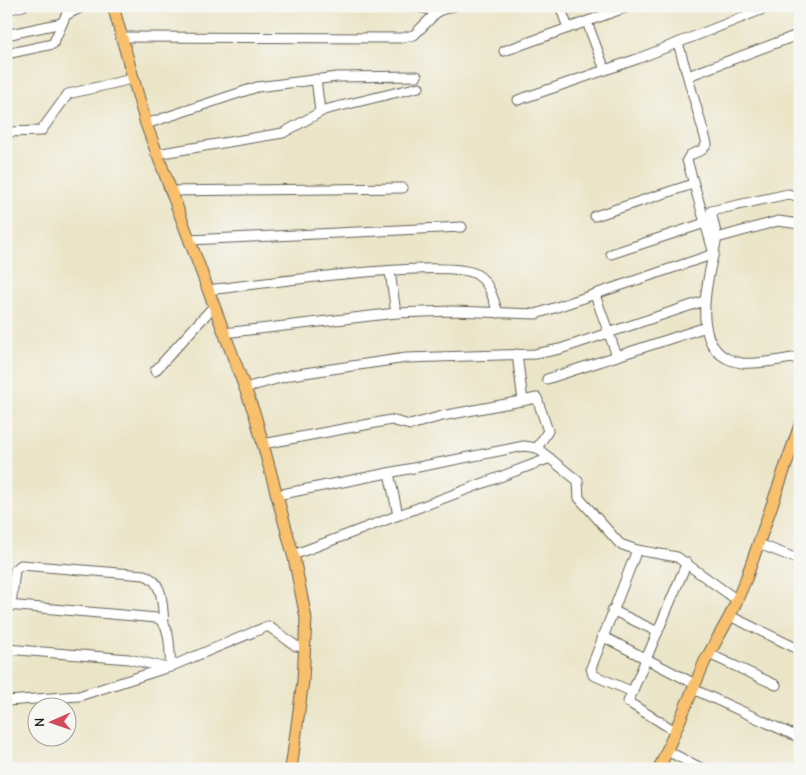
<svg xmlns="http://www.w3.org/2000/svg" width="806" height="775" font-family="'Comic Neue',sans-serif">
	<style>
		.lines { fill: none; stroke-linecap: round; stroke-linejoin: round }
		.minor-casing { stroke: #646258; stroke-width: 11 }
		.major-casing { stroke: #646258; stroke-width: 13 }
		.minor { stroke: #fff; stroke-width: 9 }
		.major { stroke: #f8bf6c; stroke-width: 11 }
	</style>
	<rect width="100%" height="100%" fill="#f6f6f2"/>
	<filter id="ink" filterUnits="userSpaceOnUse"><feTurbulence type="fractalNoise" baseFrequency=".02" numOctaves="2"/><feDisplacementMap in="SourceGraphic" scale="10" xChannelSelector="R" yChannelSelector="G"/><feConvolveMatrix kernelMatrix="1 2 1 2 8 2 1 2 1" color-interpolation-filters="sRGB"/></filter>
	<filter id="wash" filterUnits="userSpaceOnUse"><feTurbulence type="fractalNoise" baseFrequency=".0096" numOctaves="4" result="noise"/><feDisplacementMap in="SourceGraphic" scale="20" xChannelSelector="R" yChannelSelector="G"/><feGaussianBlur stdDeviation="1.12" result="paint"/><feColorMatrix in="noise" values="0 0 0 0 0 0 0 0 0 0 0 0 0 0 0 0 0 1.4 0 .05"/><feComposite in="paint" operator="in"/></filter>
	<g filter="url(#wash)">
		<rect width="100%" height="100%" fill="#ebe5c8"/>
	</g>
	<g filter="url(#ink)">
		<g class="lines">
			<g class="minor-casing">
				<g id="minor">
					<polyline points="413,6 438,11 454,6"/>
					<polyline points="560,6 568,28"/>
					<polyline points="6,10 23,6"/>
					<polyline points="587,22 605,70"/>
					<polyline points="6,35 62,23"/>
					<polyline points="120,37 401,38 414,35 438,11"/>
					<polyline points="504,51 630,6"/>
					<polyline points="6,54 53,44 66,15 84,6"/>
					<polyline points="688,76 800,34"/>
					<polyline points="316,79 320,111"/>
					<polyline points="518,100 637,59 771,6"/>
					<polyline points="146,124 257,87 337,77 417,76"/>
					<polyline points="6,132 41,131 68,94 132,79"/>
					<polyline points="156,154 283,133 324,110 419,87"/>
					<polyline points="170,191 403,188"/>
					<polyline points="595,216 693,184"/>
					<path d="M800,224L778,221L717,238C709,276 684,355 742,363C760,365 782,359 800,357"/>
					<polyline points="717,238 711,211 788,194 800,197"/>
					<polyline points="189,240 462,227"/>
					<polyline points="611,254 705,223"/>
					<polyline points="390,272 396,313"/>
					<path d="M208,290C252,285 447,257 476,274C490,282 493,299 498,313"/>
					<polyline points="595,295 617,356"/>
					<polyline points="224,333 396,313 452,311 536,314 714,254 687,160 690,155 702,150 707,144 678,43"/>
					<polyline points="517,354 523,401"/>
					<polyline points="155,371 213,307"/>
					<polyline points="547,379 706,327"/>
					<polyline points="245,388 291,375 406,358 535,354 560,349 704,301"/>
					<polyline points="263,444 391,420 410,425 442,416 537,398 548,431 537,448"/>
					<polyline points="389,473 398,515"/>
					<polyline points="277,495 524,446 537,448 578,481 579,498 620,544 637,550 677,557 737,600"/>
					<polyline points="759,544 800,560"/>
					<polyline points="293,555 550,458"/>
					<path d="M7,605L157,618C172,624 169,654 171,667"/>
					<path d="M11,606L15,570L21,565L144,575C164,581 162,605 164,623"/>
					<polyline points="612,610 658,632"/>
					<polyline points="730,616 796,648"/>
					<polyline points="602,636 695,684"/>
					<polyline points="6,649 129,659 167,668 268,626 296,646 305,647"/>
					<polyline points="709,654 776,685"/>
					<polyline points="6,667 8,649"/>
					<polyline points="693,689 800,738"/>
					<polyline points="633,692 593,675 591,668 637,550"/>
					<polyline points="6,701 79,696 166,668"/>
					<polyline points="675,731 628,702 687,562"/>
					<polyline points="667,751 703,769"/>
				</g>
			</g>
			<g class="major-casing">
				<g id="major">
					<polyline points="113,6 146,124 255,415 294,558 306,618 303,681 291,769"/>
					<polyline points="659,769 705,661 730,616 746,579 800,425"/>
				</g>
			</g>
			<use href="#minor" class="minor"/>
			<use href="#major" class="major"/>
		</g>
	</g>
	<rect width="806" height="775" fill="none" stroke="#f6f6f2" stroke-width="25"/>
	<g transform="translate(52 722) rotate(268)"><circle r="24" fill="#f6f6f2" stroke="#9f9f9c"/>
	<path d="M0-4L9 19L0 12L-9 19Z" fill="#d1495b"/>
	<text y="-8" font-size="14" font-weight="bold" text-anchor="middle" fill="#1c1c1c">N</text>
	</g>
</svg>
